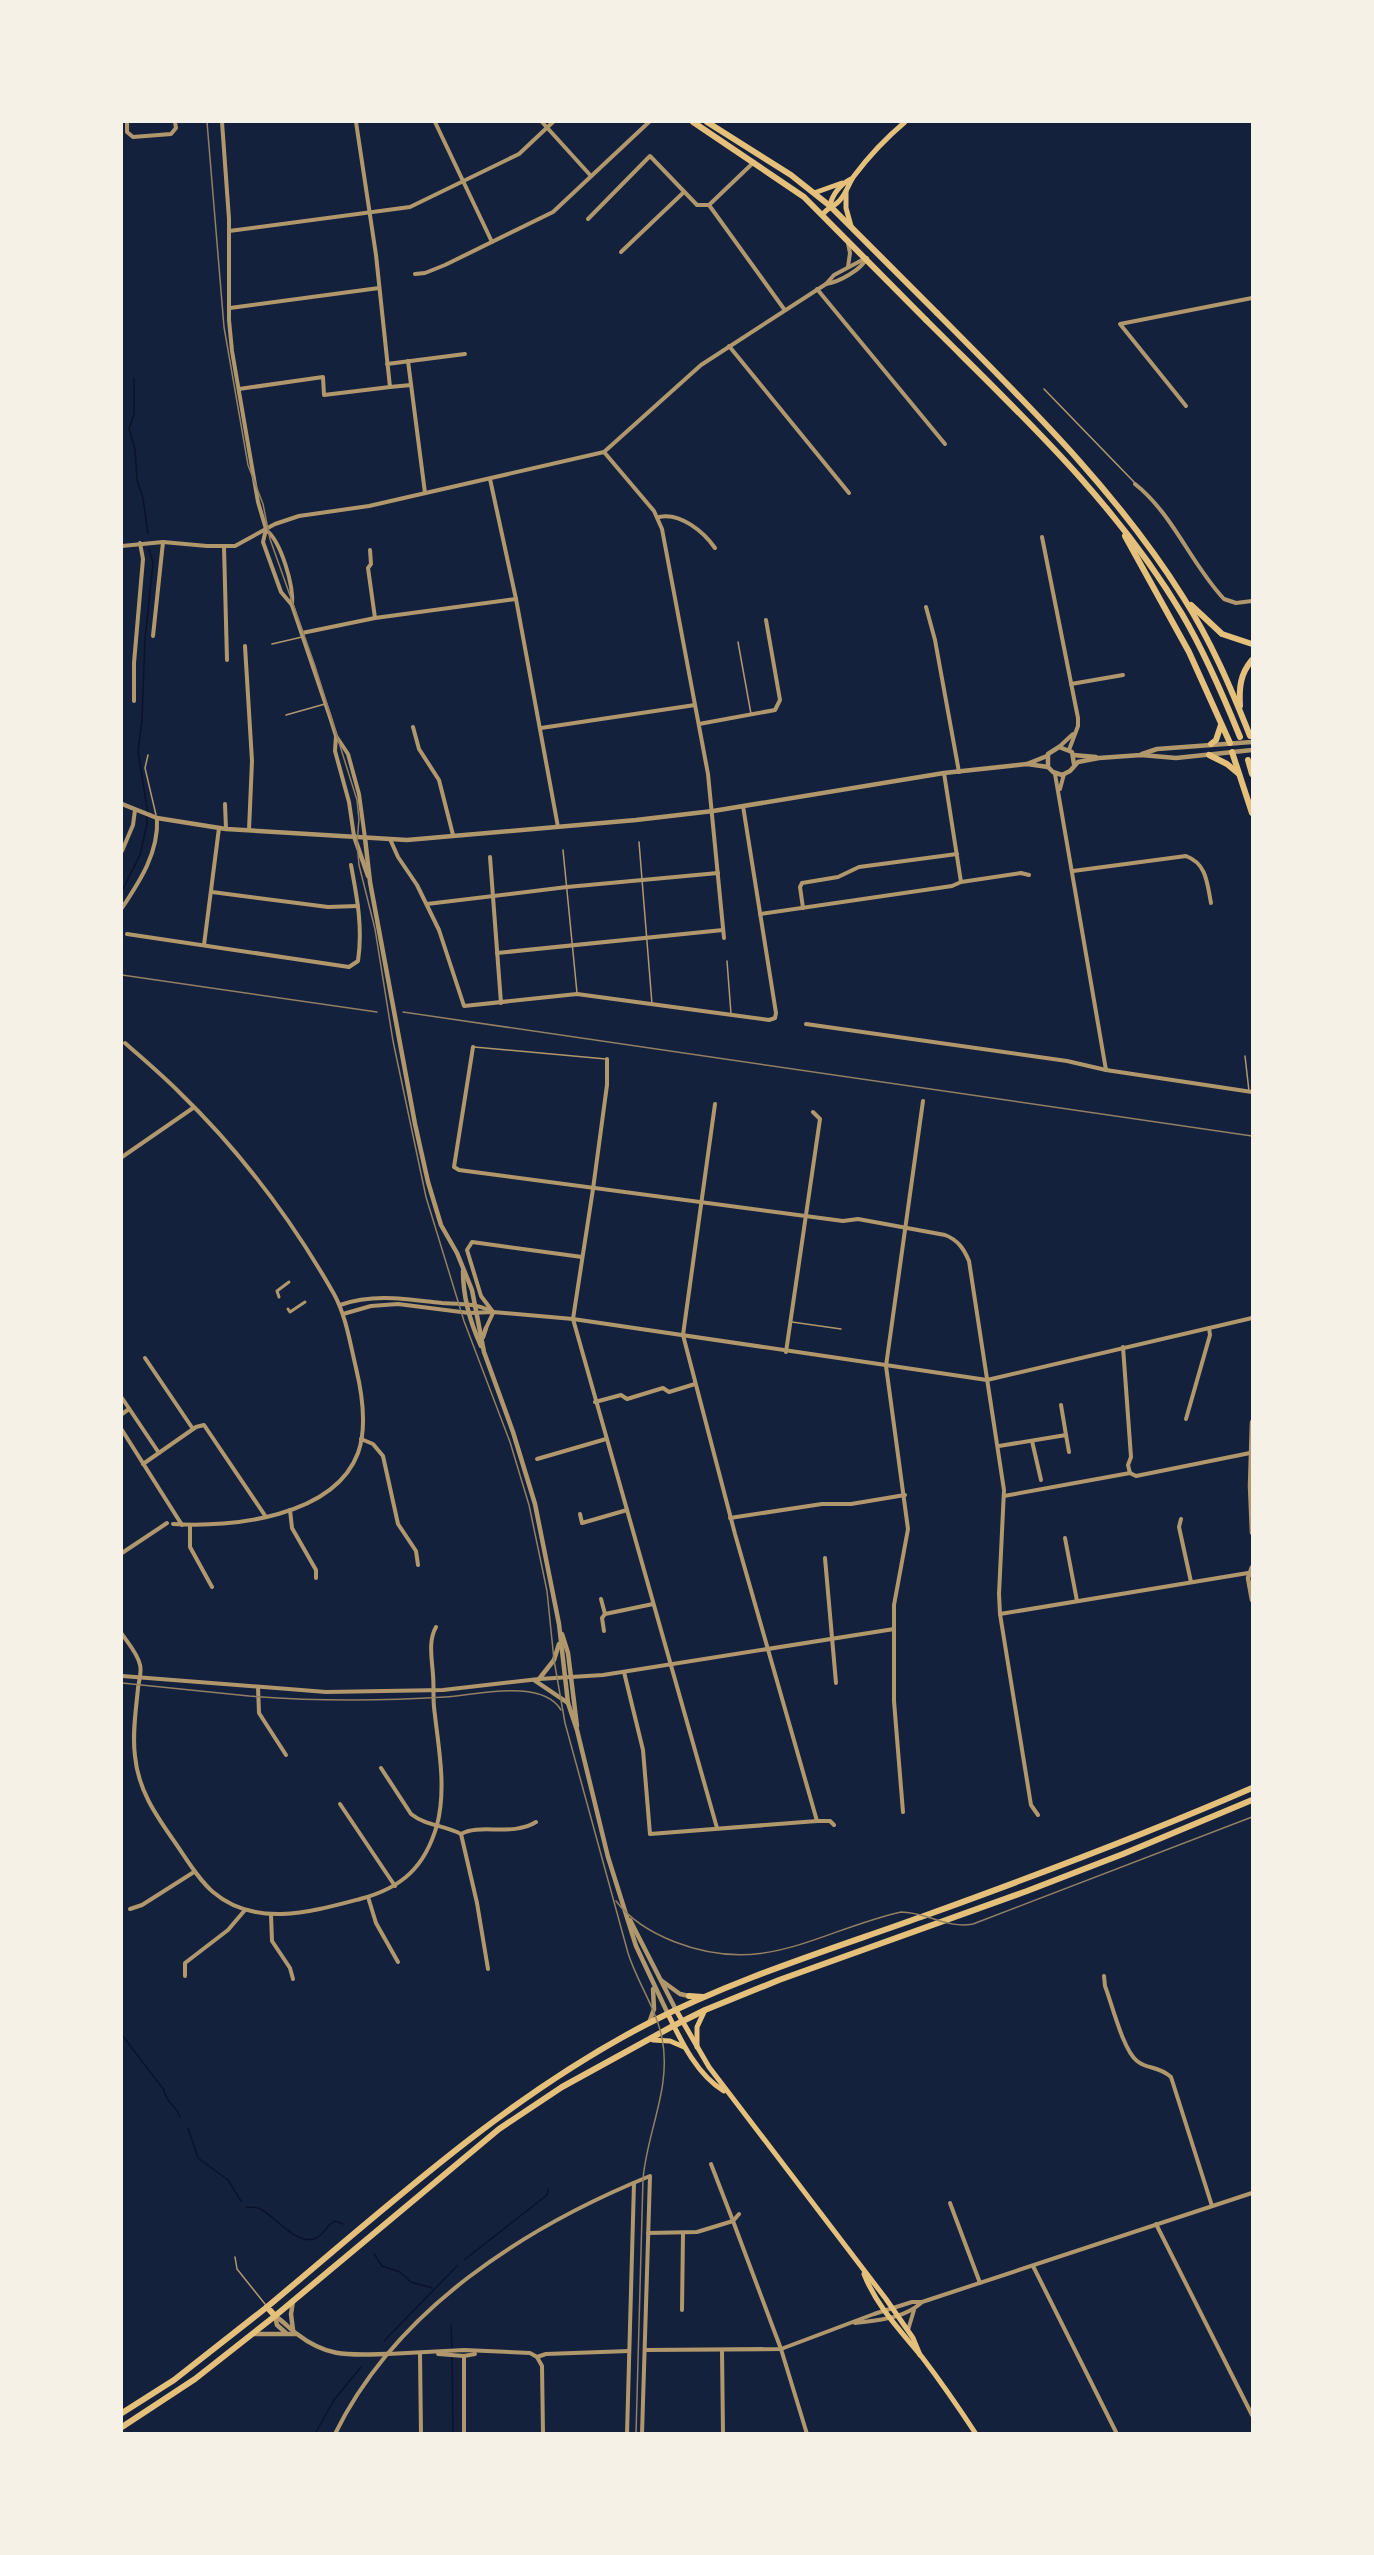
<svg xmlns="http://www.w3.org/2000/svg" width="1374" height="2555" font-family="'Varela Round',sans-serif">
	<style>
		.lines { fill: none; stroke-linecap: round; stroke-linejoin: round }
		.stream { stroke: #0b132b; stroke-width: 1.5 }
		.service { stroke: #b1986c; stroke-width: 1.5 }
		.pedestrian { stroke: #b1986c; stroke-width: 3 }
		.minor { stroke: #b1986c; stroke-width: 4 }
		.tertiary { stroke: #b1986c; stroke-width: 4.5 }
		.secondary { stroke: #e5c07b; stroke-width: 5 }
		.primary { stroke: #e5c07b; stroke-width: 6 }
		.trunk { stroke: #e5c07b; stroke-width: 6 }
		.tram { stroke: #918062; stroke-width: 1.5 }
		.rail { stroke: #918062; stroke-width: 1.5 }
	</style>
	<rect width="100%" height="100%" fill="#14213d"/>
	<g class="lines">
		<g class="stream">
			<polyline points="134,378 134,414 129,429 135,449 137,480 143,498 148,534"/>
			<polyline points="122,891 140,855 147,824 147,808 138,751 142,720 145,639 153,563 149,549"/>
			<path d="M122,2035L164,2090C164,2100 177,2107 180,2117"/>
			<polyline points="188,2128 198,2158 228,2180 241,2201"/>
			<path d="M246,2207C250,2207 257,2207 260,2209C274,2215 296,2245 314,2239C324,2236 326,2225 335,2221L343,2224"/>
			<polyline points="374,2254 382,2266 400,2272 411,2282 432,2288"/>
			<polyline points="464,2260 547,2195 548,2189"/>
			<polyline points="451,2325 452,2351"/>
			<polyline points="384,2341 457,2266"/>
			<polyline points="452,2356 453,2434"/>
			<polyline points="315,2434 334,2400 361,2367"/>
		</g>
		<g class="service">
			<polyline points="1044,389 1135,483"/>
			<polyline points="738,642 751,714"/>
			<polyline points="272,644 302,637"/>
			<polyline points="286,715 325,704"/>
			<polyline points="148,755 145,768 156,815"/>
			<polyline points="639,842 652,1004"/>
			<polyline points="563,850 577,993"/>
			<polyline points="727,961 731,1014"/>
			<polyline points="474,1047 606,1059"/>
			<polyline points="1245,1056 1249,1091"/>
			<polyline points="792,1322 841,1329"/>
			<polyline points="235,2257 237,2269 265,2304"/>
		</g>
		<g class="pedestrian">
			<polyline points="279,1297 277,1291 289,1282"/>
			<polyline points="288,1309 290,1312 305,1302"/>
		</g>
		<g class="minor">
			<polyline points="127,122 127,132 133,137 171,134 176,128 175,122"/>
			<polyline points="222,122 229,219 229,320 232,351 258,502 266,529 263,542 281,592 292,605 330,717 336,736 335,751 349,802 354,836"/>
			<polyline points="356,122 376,255 390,387 411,385"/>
			<polyline points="435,122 492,242"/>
			<polyline points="542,122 591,176"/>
			<polyline points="754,162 709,205 784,309"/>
			<polyline points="588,219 650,156 697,205 709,205"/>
			<polyline points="229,231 410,207 519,154 553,122"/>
			<polyline points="621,252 684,192"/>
			<polyline points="848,267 850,253 848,243"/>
			<polyline points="415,274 425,273 445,265 553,212 649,122"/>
			<path d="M826,284C839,282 861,270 867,258"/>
			<polyline points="817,289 945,444"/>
			<polyline points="230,308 379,288"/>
			<polyline points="729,346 849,493"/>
			<polyline points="408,361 425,493"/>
			<polyline points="387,364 465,354"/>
			<polyline points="239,389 323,377 324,395 390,387"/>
			<polyline points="1186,406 1120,324 1252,298"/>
			<polyline points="604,452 654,511 662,529 708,774 724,938"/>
			<polyline points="490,479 516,599 558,827"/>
			<path d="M1135,484C1173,514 1191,564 1224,599L1236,603L1252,601"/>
			<path d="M659,517C680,512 704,532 715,548"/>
			<path d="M266,530C281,541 294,586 292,605"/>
			<polyline points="1042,537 1078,718 1078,726 1069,750"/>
			<polyline points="122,546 163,542 207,546 235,546 275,524 299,516 369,506 604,452 701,365 826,284 834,275 866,258"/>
			<polyline points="224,547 227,660"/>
			<polyline points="370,550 371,564 368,568 375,618 516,599"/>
			<polyline points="926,607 935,640 959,772"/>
			<polyline points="302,633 375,618"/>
			<polyline points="153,636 163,542"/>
			<polyline points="245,646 252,761 249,830"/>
			<polyline points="1071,684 1123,675"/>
			<polyline points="134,701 134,663 143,559 140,543"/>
			<polyline points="699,724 775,710 780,700 766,620"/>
			<polyline points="413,727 419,749 439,780 453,835"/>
			<polyline points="541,728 695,705"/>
			<polyline points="336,736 348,754 359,794 365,838"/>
			<polyline points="1059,747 1073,734"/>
			<polyline points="944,773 961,882"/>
			<polyline points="1055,774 1106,1070"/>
			<polyline points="1060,789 1064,774"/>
			<polyline points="225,804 226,829"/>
			<polyline points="390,839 398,857 417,885 439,930 464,1006 577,994 769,1020 775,1018 776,1013 743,806"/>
			<polyline points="122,851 133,825 135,810"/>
			<polyline points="490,857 501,1003"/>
			<path d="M1073,871L1186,856C1207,864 1207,883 1211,903"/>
			<polyline points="212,892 328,907 358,906"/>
			<polyline points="427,904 567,887 718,873"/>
			<path d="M122,908C140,881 159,852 157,818"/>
			<polyline points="803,908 800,887 802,883 838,877 859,867 957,854"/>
			<polyline points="760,914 952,886 961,882 1021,873 1029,875"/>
			<path d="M127,934L349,967L358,961C363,928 357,897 351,865"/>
			<polyline points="204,945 219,828"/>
			<polyline points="497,953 723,930"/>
			<polyline points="806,1024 1067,1061 1106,1070 1252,1092"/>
			<path d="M125,1043C143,1059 162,1075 179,1092C240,1151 292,1220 334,1294C346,1316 350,1343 356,1368C362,1393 367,1428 358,1453C334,1517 231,1528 173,1524"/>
			<path d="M473,1047L454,1167L459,1170L843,1221L858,1219L945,1235C958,1240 964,1249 969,1261L1004,1490L999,1594L1000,1614L1031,1805L1038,1815"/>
			<polyline points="607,1059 607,1085 593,1189 573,1319 717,1828"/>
			<polyline points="715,1104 683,1335 735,1534 817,1821"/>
			<polyline points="122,1157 193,1108"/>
			<path d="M340,1305C373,1293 407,1299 442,1303C460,1304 475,1303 492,1311"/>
			<polyline points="493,1312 481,1296 467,1250 472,1242 582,1257"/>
			<polyline points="343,1314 371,1306 398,1304 469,1313 493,1312 573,1319 987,1380 1252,1318"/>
			<polyline points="486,1328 493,1313"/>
			<polyline points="1123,1347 1131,1457 1128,1465 1130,1473"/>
			<polyline points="786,1352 820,1119 813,1112"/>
			<polyline points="145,1358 193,1429"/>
			<polyline points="122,1398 159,1453"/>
			<polyline points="595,1402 621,1395 627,1399 663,1388 669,1392 695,1384"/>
			<polyline points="1061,1405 1066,1435"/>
			<polyline points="122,1414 129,1409"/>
			<polyline points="1186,1419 1210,1335 1209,1328"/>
			<polyline points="122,1430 182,1525"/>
			<polyline points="361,1439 373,1444 383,1456 398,1524 416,1551 418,1565"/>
			<polyline points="1032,1441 1041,1480"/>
			<polyline points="999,1446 1066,1435 1069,1452"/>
			<polyline points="537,1459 606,1439"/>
			<polyline points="143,1464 196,1427 204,1425 266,1517"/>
			<polyline points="1004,1496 1130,1473 1136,1476 1250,1453"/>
			<polyline points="290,1510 292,1528 316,1570 316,1578"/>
			<polyline points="580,1514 582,1523 627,1510"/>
			<polyline points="730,1518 822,1504 851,1504 905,1495"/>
			<polyline points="1181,1519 1179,1527 1191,1582"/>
			<polyline points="190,1525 190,1547 212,1587"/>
			<polyline points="1065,1538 1077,1601"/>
			<polyline points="122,1553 167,1523"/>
			<polyline points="825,1558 836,1683"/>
			<polyline points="601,1599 605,1614"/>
			<polyline points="1000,1614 1248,1573"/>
			<polyline points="604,1631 602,1618 605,1614 653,1604"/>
			<path d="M122,1634C128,1643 138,1654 140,1665C142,1672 139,1680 138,1688C136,1710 132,1734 135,1756C138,1789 155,1814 174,1841C186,1858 197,1878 213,1892C255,1928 311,1912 360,1899C402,1888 425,1867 437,1825C447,1787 438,1745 434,1707C433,1697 434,1686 433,1675C432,1659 428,1641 436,1627"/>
			<polyline points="624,1672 643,1750 650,1834 817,1821 830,1821 834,1825"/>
			<polyline points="122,1676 326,1692 443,1690 539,1679 603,1675 894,1629"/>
			<polyline points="258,1687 259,1713 286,1755"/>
			<path d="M381,1768L411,1814C426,1826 444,1825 461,1834"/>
			<polyline points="340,1804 395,1886"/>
			<polyline points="903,1812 894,1701 894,1605 908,1529 886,1366 923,1101"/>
			<polyline points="461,1834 477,1903 488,1969"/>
			<path d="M461,1834C480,1823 512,1837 536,1822"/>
			<polyline points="368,1897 376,1923 398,1962"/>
			<polyline points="130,1909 142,1905 194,1872"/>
			<polyline points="271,1915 272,1941 290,1968 293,1979"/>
			<polyline points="185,1976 185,1963 228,1930 245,1910"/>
			<path d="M1104,1976L1105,1986C1112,2004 1123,2050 1137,2061C1148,2070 1157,2065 1171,2077L1212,2206"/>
			<polyline points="950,2203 980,2283"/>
			<polyline points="739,2214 733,2221 781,2349 807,2434"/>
			<polyline points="1156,2224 1252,2415"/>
			<polyline points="648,2233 697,2232 733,2221 711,2164"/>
			<polyline points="1033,2266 1117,2434"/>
			<polyline points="682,2310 683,2234"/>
			<path d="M855,2323C878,2320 903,2319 921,2303"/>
			<polyline points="908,2330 914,2310"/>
			<polyline points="645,2350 781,2349 874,2314 912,2302 922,2302 1252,2193"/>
			<polyline points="722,2350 723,2434"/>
			<polyline points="388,2354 464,2350 530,2353 537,2357 546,2354 629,2351"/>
			<polyline points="420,2354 421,2434"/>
			<polyline points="438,2354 464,2356 475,2354"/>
			<polyline points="464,2356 464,2434"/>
			<polyline points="537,2357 542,2366 543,2434"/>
			<path d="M335,2434C396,2309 525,2227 650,2176L642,2434"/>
			<polyline points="627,2434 634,2183"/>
		</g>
		<g class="tertiary">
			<polyline points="1142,754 1157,749 1252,742"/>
			<polyline points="1073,755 1096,757"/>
			<polyline points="1027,764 1047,756"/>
			<polyline points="1048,767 1048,754 1059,747 1072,752 1074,764"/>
			<polyline points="122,804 157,818 226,829 407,840 636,820 713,811 944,773 1009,766 1027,764 1048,767 1053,772 1062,775 1070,771 1078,762 1099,758 1141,755 1176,758 1252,750"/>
			<polyline points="354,836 368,876"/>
			<polyline points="365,838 370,882 415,1124 428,1182 441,1225 457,1253 472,1290 484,1352 513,1432 535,1504 559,1624 568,1703 577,1730 608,1857 636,1946 668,2014"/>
			<path d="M463,1271C463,1298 470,1322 481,1346"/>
			<polyline points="483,1337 486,1328"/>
			<polyline points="1252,1422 1250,1486 1252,1533"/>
			<polyline points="1252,1567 1248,1578 1252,1600"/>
			<polyline points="562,1634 568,1653 577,1726"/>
			<polyline points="539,1679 554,1660 559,1644"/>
			<polyline points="534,1680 568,1703"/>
			<polyline points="630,1920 676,2010"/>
			<polyline points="662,1981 680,1994 689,1996"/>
			<polyline points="649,2023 654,2009 653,1989"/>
			<path d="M275,2316C283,2321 289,2328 297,2334C328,2358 350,2355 387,2354"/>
			<polyline points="275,2316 277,2325 286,2333"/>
			<polyline points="293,2330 291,2314 293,2301"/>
			<polyline points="254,2334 296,2334"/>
		</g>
		<g class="secondary">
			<polyline points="846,191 846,208 851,226"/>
			<polyline points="814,193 842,183"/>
			<path d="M830,206C832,194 841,184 851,179"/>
			<path d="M823,214C827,209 832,207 837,203C846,196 848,184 854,176C869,156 886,138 905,122"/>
			<polyline points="676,2010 709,2067 886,2299 913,2338 920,2355"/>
			<path d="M668,2014C681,2041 697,2075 724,2091"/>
			<polyline points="653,2040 670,2041 684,2047"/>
			<polyline points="697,2047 697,2027 705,2010"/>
			<path d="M864,2274C877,2307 900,2330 922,2357C941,2382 959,2408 976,2434"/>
		</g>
		<g class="primary">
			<polyline points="693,122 804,197 926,320"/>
			<polyline points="707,122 791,175 830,206 937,313"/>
			<path d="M1252,1788C1144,1835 1032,1877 921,1917C829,1950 734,1979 647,2024C506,2097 388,2206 267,2307L275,2316L499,2129L562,2087L673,2026L705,2010L779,1980L1027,1891L1123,1854L1252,1800"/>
			<polyline points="689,1996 703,1997"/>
		</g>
		<g class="trunk">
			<path d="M937,313C1025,402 1116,490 1183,597C1211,641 1231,688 1250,736"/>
			<path d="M926,320C1018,412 1115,501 1182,614C1205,653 1223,695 1240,737"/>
			<polyline points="1125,536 1189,652 1230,743"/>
			<polyline points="1191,605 1222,634 1252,644"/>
			<path d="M1240,706C1239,688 1240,674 1252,660"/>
			<polyline points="1211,744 1216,740 1221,725"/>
			<polyline points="1232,752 1252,813"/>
			<polyline points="1209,755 1227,764 1239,774"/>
			<polyline points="1248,760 1252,774"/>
			<polyline points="122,2413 174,2380 267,2307"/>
			<polyline points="122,2427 195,2379 275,2316"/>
		</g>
		<g class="tram">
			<path d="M207,122L224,327L248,465L263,504L270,539L315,666L357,800L359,819L357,843L359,865L375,929L393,1041L426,1197L464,1321L510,1442L529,1505L547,1591L554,1660L565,1723L628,1953C637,1982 656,2008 662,2038C672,2087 647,2131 643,2179L636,2434"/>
			<path d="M122,1683C164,1687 206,1692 249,1696C313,1701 381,1701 445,1697C477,1695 542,1678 561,1710"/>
			<path d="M616,1901C631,1921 652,1933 675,1942C765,1977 818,1931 901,1912C927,1912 946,1929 973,1924L1252,1817"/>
		</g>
		<g class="rail">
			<polyline points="122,975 377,1012"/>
			<polyline points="403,1012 1252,1136"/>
		</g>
	</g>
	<rect width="1374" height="2555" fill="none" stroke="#f6f1e7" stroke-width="246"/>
</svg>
